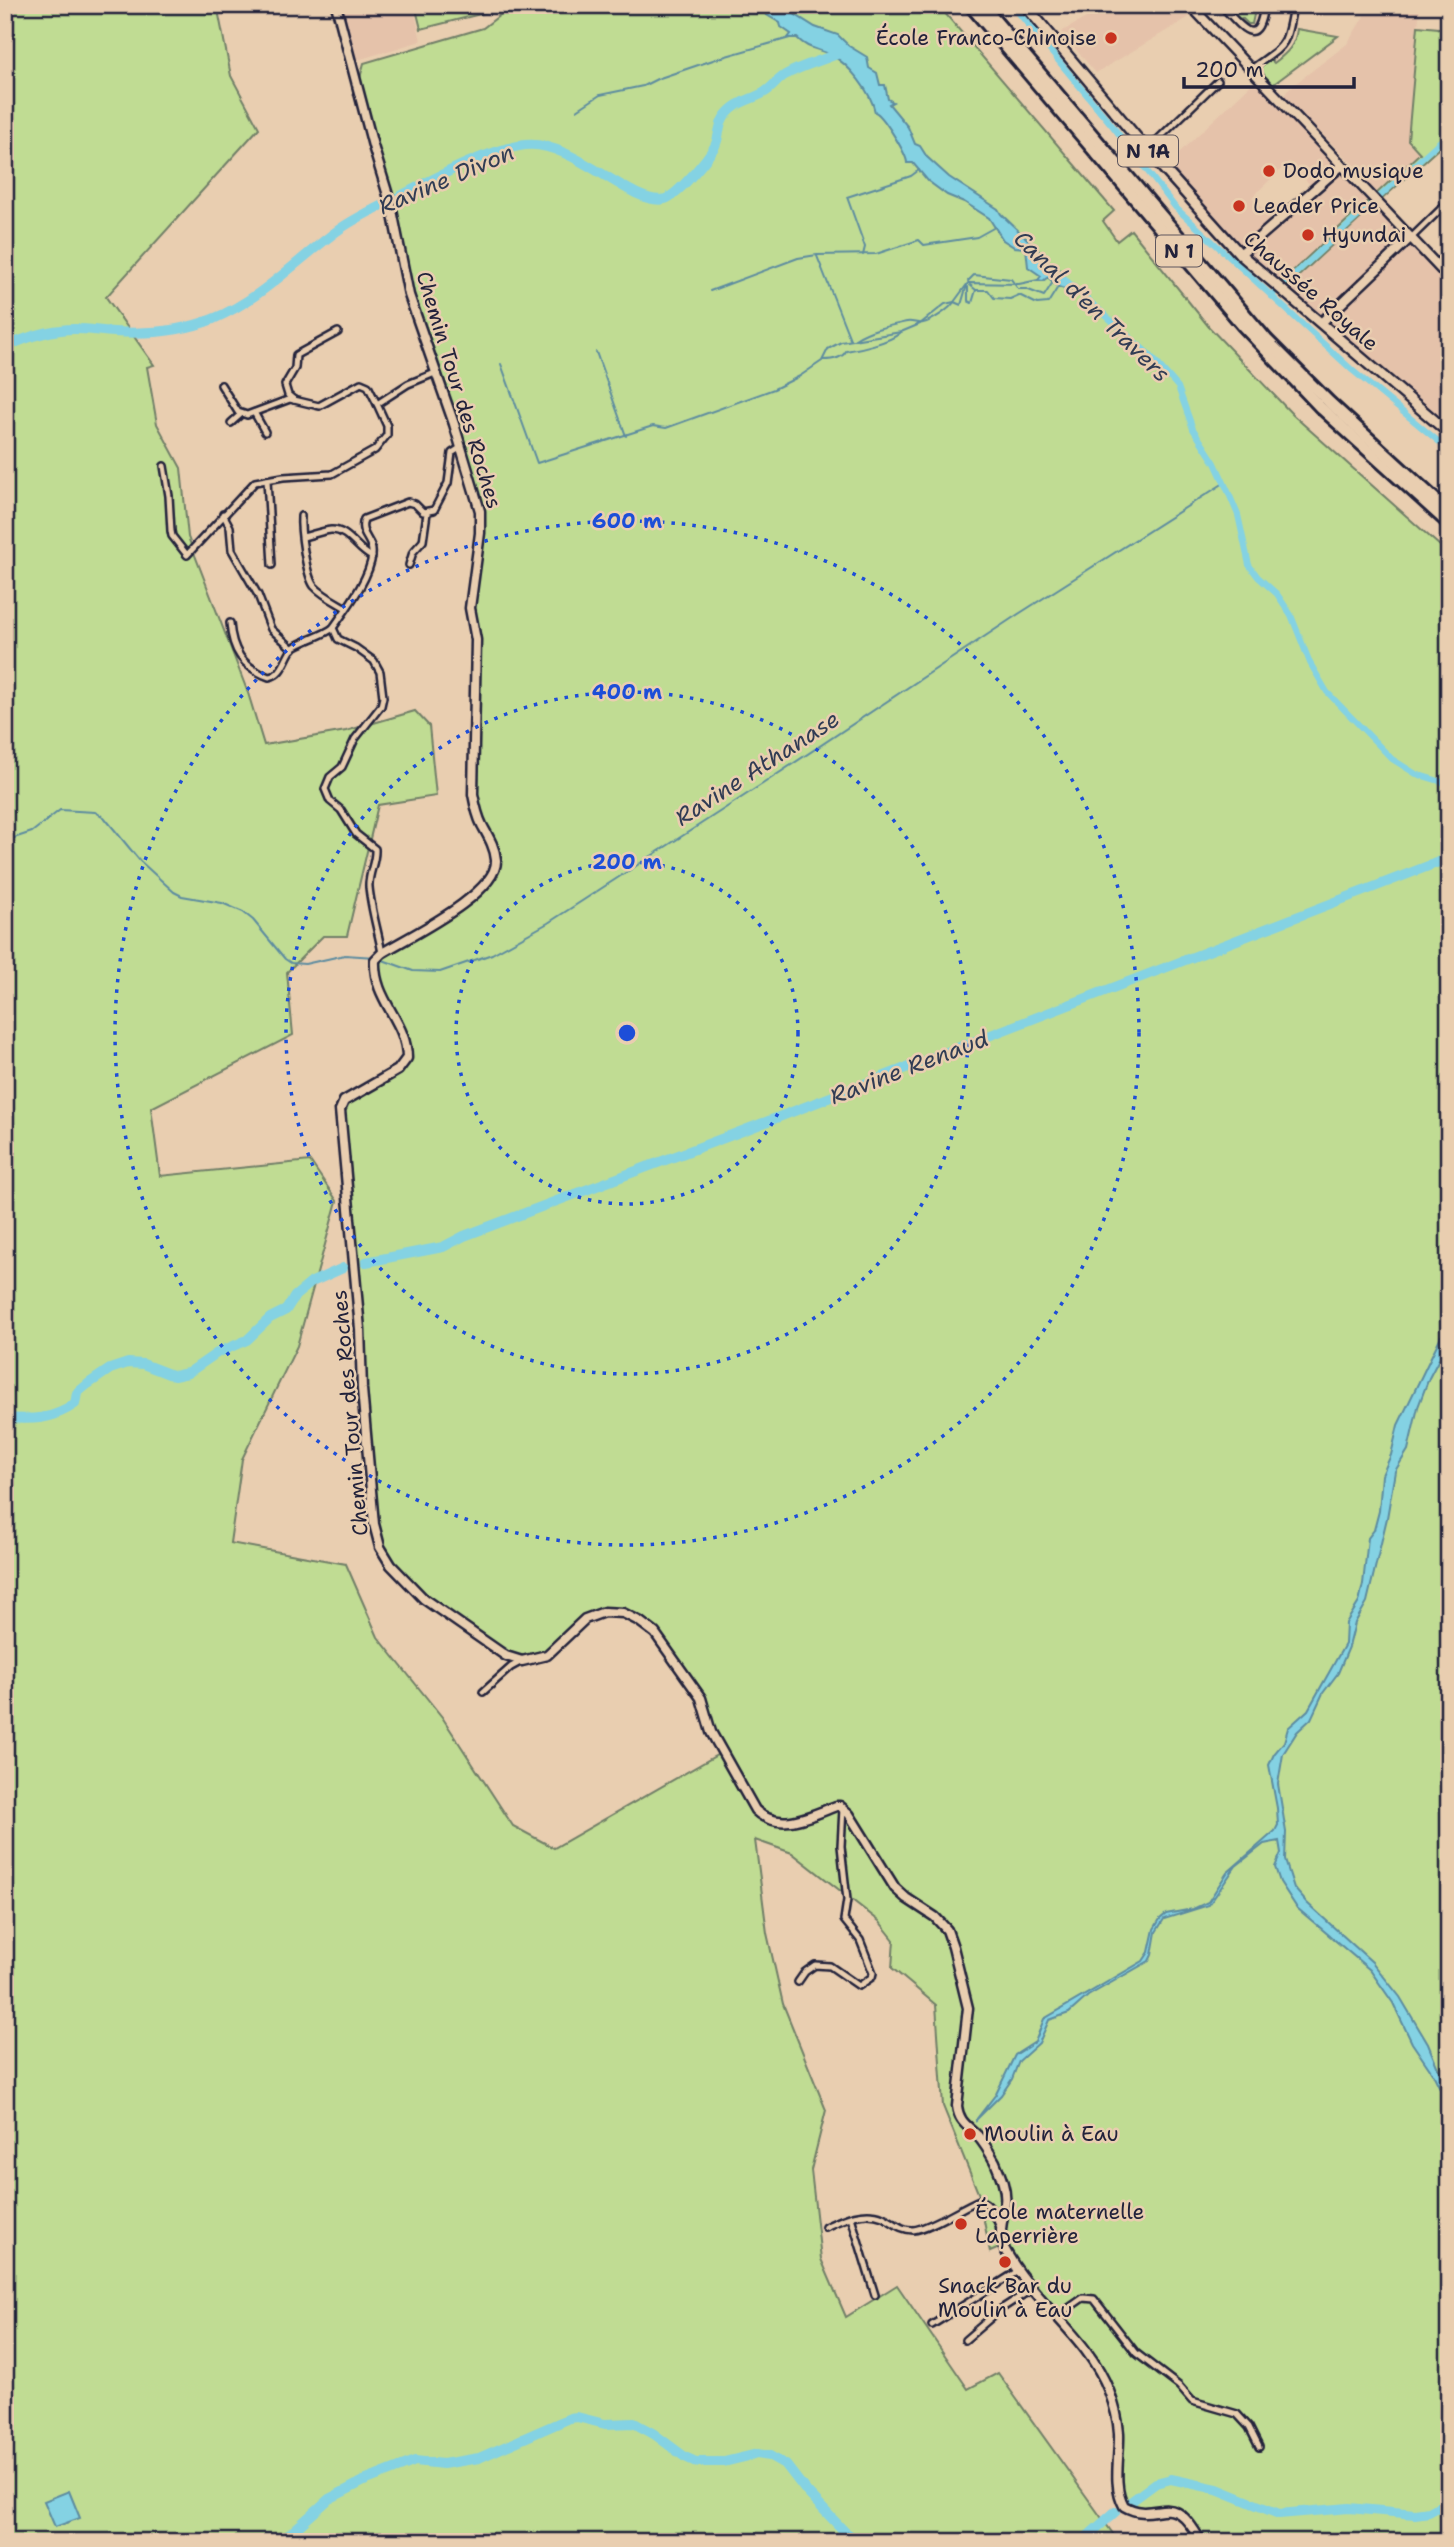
<svg xmlns="http://www.w3.org/2000/svg" width="1454" height="2547" font-family="'Shantell Sans',sans-serif">
	<style>
		.built { fill: #e5c2aa; fill-rule: evenodd }
		.green { fill: #c0dc93; stroke: #717f67; stroke-width: 2 }
		.water { fill: #84d2e3; stroke: #5d8ca0; stroke-width: 2 }
		.lines { fill: none; stroke-linecap: round; stroke-linejoin: round }
		.stream { stroke: #5d8ca0; stroke-width: 2 }
		.canal { stroke: #84d2e3; stroke-width: 6 }
		.river { stroke: #84d2e3; stroke-width: 10 }
		.street-casing { stroke: #22223b; stroke-width: 10 }
		.secondary-casing { stroke: #22223b; stroke-width: 13 }
		.primary-casing { stroke: #22223b; stroke-width: 14 }
		.highway-casing { stroke: #22223b; stroke-width: 16 }
		.street { stroke: #e9ceb0; stroke-width: 5 }
		.secondary { stroke: #e9ceb0; stroke-width: 8 }
		.primary { stroke: #e9ceb0; stroke-width: 9 }
		.highway { stroke: #e9ceb0; stroke-width: 10 }
		.ring { fill: none; stroke: #1d4ed8; stroke-width: 3.5; stroke-dasharray: 3.5 7 }
		.poi-dot { fill: #c8321e; stroke: #e9ceb0; stroke-width: 2.5 }
		.labels { text-anchor: middle; dominant-baseline: central; stroke-width: 5; stroke-linejoin: round; paint-order: stroke }
		.shield { fill: #e9ceb0; stroke: #5e565e; stroke-width: 2 }
		.shield-label { font-size: 19px; font-weight: bold; fill: #22223b }
		.poi-label { font-size: 21px; fill: #22223b; stroke: #e9ceb0; text-anchor: start }
		.street-label { font-size: 21px; fill: #22223b; stroke: #e9ceb0 }
		.water-label { font-size: 23px; font-style: italic; fill: #313c54; stroke: #e9ceb0 }
		.centre { fill: #1d4ed8; stroke: #e9ceb0; stroke-width: 3.5 }
		.ring-label { font-size: 21px; text-anchor: middle; font-weight: bold; fill: #1d4ed8; stroke: #e9ceb0; stroke-width: 5; stroke-linejoin: round; paint-order: stroke }
	</style>
	<rect width="100%" height="100%" fill="#e9ceb0"/>
	<filter id="ink" filterUnits="userSpaceOnUse"><feTurbulence type="fractalNoise" baseFrequency=".0143" numOctaves="2"/><feDisplacementMap in="SourceGraphic" scale="14" xChannelSelector="R" yChannelSelector="G"/><feConvolveMatrix kernelMatrix="1 2 1 2 8 2 1 2 1" color-interpolation-filters="sRGB"/></filter>
	<g filter="url(#ink)">
		<g class="built">
			<polygon points="340,5 413,5 421,41 354,61"/>
			<polygon points="1109,5 1190,5 1196,13 1096,73 1061,32"/>
			<polygon points="1356,5 1420,5 1408,142 1420,153 1375,193 1365,181 1365,176 1284,97 1287,90 1347,44 1364,16"/>
			<path d="M1258,78L1449,278V433L1240,254L1163,168ZM1289,162L1314,189L1275,223L1252,197Z"/>
		</g>
		<g class="green">
			<polygon points="5,5 217,5 231,76 259,128 106,297 154,365 147,367 157,424 181,468 188,537 248,693 264,745 346,731 415,711 429,726 436,796 378,805 347,936 323,936 287,972 293,1035 151,1108 160,1176 310,1161 337,1201 297,1346 242,1459 230,1543 346,1564 378,1637 442,1717 513,1826 554,1848 722,1752 707,1715 655,1634 623,1613 585,1619 538,1659 506,1656 438,1610 391,1565 374,1524 341,1105 398,1070 407,1051 378,988 375,960 472,898 496,865 475,809 476,690 470,608 480,511 409,295 359,82 364,63 483,28 513,5 938,5 1114,211 1103,221 1117,241 1131,230 1209,327 1293,415 1449,554 1449,2542 1201,2542 1178,2512 1137,2511 1122,2503 1119,2431 1104,2377 1032,2289 1004,2246 990,2252 979,2195 943,2106 936,2005 892,1968 894,1940 879,1921 792,1853 755,1840 767,1933 783,2004 826,2110 811,2170 821,2259 846,2317 897,2285 968,2389 998,2373 1116,2538 1114,2542 5,2542"/>
			<polygon points="415,5 499,5 500,9 421,29"/>
			<polygon points="1226,5 1256,5 1252,24 1248,24 1242,18 1239,19"/>
			<polygon points="1418,26 1449,29 1449,139 1381,200 1376,194 1420,153 1408,140"/>
			<path d="M1297,29L1338,36L1267,89L1250,70L1268,57L1274,63C1287,53 1295,46 1297,29Z"/>
			<polygon points="1370,199 1370,204 1375,205 1286,288 1280,283"/>
		</g>
		<g class="water">
			<path d="M756,5H776L786,9L815,27L838,35L849,46L867,57L869,68L877,73L880,85H885L888,99L893,102L889,104L908,127L915,144L920,146L927,157L949,177L998,209L1001,214L1043,254L1050,264L1062,271L1071,291L1058,287L1048,277L1043,281L1038,280L1041,276L1028,267L1026,248L1014,247L1003,240L989,218L964,202L947,195L928,181L913,163H907C907,155 883,115 875,112C871,92 849,64 831,55C817,48 809,50 797,38H788L791,34L781,27L780,23L765,14Z"/>
			<polygon points="1449,1331 1449,1340 1429,1378 1418,1407 1408,1450 1395,1471 1387,1518 1367,1602 1355,1623 1349,1647 1338,1673 1323,1693 1311,1719 1297,1732 1283,1754 1278,1784 1286,1832 1285,1860 1294,1888 1307,1903 1372,1962 1400,1997 1428,2044 1449,2095 1449,2106 1433,2074 1412,2043 1393,2003 1370,1970 1297,1908 1280,1882 1275,1867 1281,1853 1279,1841 1264,1844 1236,1866 1209,1905 1164,1919 1156,1932 1152,1955 1149,1961 1088,1996 1069,2013 1049,2020 1039,2043 1019,2061 1012,2079 1001,2095 975,2121 996,2094 1015,2055 1035,2042 1044,2019 1143,1961 1149,1952 1154,1929 1160,1919 1166,1914 1193,1909 1208,1902 1227,1873 1275,1831 1278,1825 1277,1808 1269,1765 1274,1754 1284,1742 1288,1728 1308,1710 1345,1644 1346,1623 1359,1602 1363,1584 1368,1538 1374,1530 1379,1511 1382,1475 1391,1455 1398,1425 1441,1336"/>
			<polygon points="69,2491 80,2518 55,2527 44,2501"/>
		</g>
		<g class="lines">
			<g class="stream">
				<polyline points="577,110 600,95 643,86 657,79 719,58 790,38"/>
				<polyline points="863,255 865,247 847,197 911,176 919,170"/>
				<polyline points="817,256 850,339"/>
				<polyline points="968,281 974,275 1011,279 1018,289 1026,289 1044,296 1053,282"/>
				<polyline points="970,285 976,290 988,290 994,298 1010,299 1019,295 1037,304 1048,303 1058,287"/>
				<polyline points="968,287 968,301 972,303 976,290"/>
				<polyline points="710,291 798,258 817,255 876,254 919,240 924,245 977,237 995,227"/>
				<path d="M855,339C871,329 888,326 907,322C912,321 918,324 923,323C932,321 950,309 954,302L961,305L967,285"/>
				<polyline points="596,352 626,436"/>
				<path d="M823,360C831,360 842,359 846,351C859,349 890,342 900,333"/>
				<polyline points="501,364 537,463 653,426 666,428 774,389 800,376 822,361 828,349 841,342 901,332 920,324 945,304 954,302 968,283 1019,284 1038,280"/>
				<polyline points="5,841 32,832 60,810 95,812 104,817 140,861 174,892 182,896 222,903 243,912 253,920 285,959 291,963 305,964 345,955 375,957"/>
				<polyline points="380,959 413,971 440,972 492,954 548,923 764,783 1017,615 1224,483"/>
			</g>
			<g class="canal">
				<polyline points="1012,5 1111,124 1175,207 1352,370 1449,450"/>
				<polyline points="1060,275 1150,355 1178,387 1193,429 1215,463 1227,489 1238,515 1249,565 1258,577 1277,594 1291,615 1310,663 1327,692 1392,759 1416,774 1449,784"/>
				<polyline points="1271,296 1449,133"/>
			</g>
			<g class="river">
				<path d="M5,347C23,339 42,332 61,330C79,327 96,331 114,332C146,334 183,331 213,319C261,299 296,261 337,231C355,218 374,209 393,200C430,181 484,150 525,145C573,139 633,208 665,199C678,195 708,158 715,146C720,136 718,125 725,116C738,100 750,101 765,92C773,87 778,79 785,75C804,64 825,60 844,51"/>
				<polyline points="366,1262 443,1247 464,1236 745,1130 1449,858"/>
				<path d="M5,1418C32,1420 52,1420 75,1404L77,1393L88,1384L110,1369L128,1363L143,1364L174,1376L188,1373L217,1353L247,1340L270,1318L286,1310L295,1296L312,1282L343,1268"/>
				<polyline points="1129,2503 1156,2483 1171,2479 1217,2489 1279,2514 1349,2508 1415,2514 1429,2512 1445,2503"/>
				<polyline points="281,2542 329,2499 364,2481 415,2461 443,2464 479,2458 570,2418 577,2417 605,2424 634,2423 654,2434 685,2457 696,2462 724,2462 757,2454 770,2456 786,2465 806,2491 844,2531 860,2542"/>
				<polyline points="1081,2542 1115,2512"/>
				<polyline points="1444,2542 1449,2470"/>
			</g>
			<g class="street-casing">
				<g id="street">
					<path d="M1221,5C1241,26 1258,52 1264,5"/>
					<path d="M1250,70C1285,44 1286,50 1293,5"/>
					<polyline points="1147,150 1218,81"/>
					<polyline points="1411,238 1449,201"/>
					<polyline points="221,385 238,412 247,415 290,399 319,406 361,383 368,386 377,404"/>
					<polyline points="294,400 288,395 285,385 295,368 296,355 338,332"/>
					<polyline points="255,414 265,432"/>
					<polyline points="231,423 241,414"/>
					<polyline points="164,466 169,496 171,531 172,536 187,555 255,482 283,477 332,474 375,450 387,435 387,426 377,404 408,384 435,373"/>
					<polyline points="267,480 272,565"/>
					<polyline points="223,514 230,527 232,550 258,595 271,629 293,649"/>
					<path d="M301,516C300,530 306,575 314,586C322,595 336,602 346,608"/>
					<path d="M303,537C312,535 321,531 331,530C348,529 357,550 372,557"/>
					<polyline points="409,565 413,552 423,541 427,513"/>
					<path d="M230,623C232,650 242,667 269,677C283,675 285,658 293,648C299,642 323,636 333,628"/>
					<path d="M382,953C378,931 371,909 369,887C368,874 376,862 375,849L356,834L341,810L330,801L325,789L330,777L342,767L355,739L381,706L383,697L380,672L374,661L356,648L338,639L333,628C346,609 370,578 372,555C374,540 358,535 364,519L408,502L415,504L423,512L434,510L448,483L452,453L460,448"/>
					<polyline points="483,1692 511,1667 522,1661"/>
					<polyline points="798,1982 805,1972 815,1965 830,1966 859,1986 872,1977 873,1973 860,1940 844,1920 847,1900 841,1846 843,1808"/>
					<polyline points="851,2217 875,2295"/>
					<path d="M825,2227C843,2219 864,2209 883,2217C894,2222 900,2230 913,2230C929,2229 962,2207 979,2200C991,2203 995,2217 1000,2227"/>
					<polyline points="1056,2317 1083,2298 1094,2299 1136,2353 1179,2386 1192,2401 1237,2414 1249,2427 1259,2447"/>
					<polyline points="932,2325 1018,2271"/>
					<polyline points="965,2340 1001,2309 1032,2289"/>
				</g>
			</g>
			<g class="secondary-casing">
				<g id="secondary">
					<path d="M336,5L373,146L391,205L409,295L454,424L480,511V533L470,608L476,640L473,794C475,805 477,815 482,825C488,836 495,847 496,860C498,894 408,937 382,953L375,960C373,1001 407,1020 407,1058L398,1070L344,1101L340,1110L360,1329L362,1389L374,1524L380,1547L391,1565L424,1599L506,1656L522,1661L547,1655L585,1619L604,1612L623,1613L639,1621L655,1633L701,1698L711,1732L755,1810C779,1833 810,1816 836,1806H840L849,1814L895,1888L906,1898L935,1917L947,1930L953,1947L968,2008L957,2106C959,2122 967,2125 977,2135C984,2143 990,2153 995,2162C1000,2174 1007,2190 1005,2203C1003,2221 997,2233 1005,2250C1033,2302 1088,2336 1109,2391C1114,2404 1118,2419 1119,2433C1120,2456 1112,2485 1124,2506C1159,2526 1170,2484 1201,2542"/>
					<polyline points="1190,5 1449,278"/>
					<polyline points="1240,254 1341,166"/>
					<polyline points="1321,323 1410,238"/>
				</g>
			</g>
			<g class="primary-casing">
				<polyline id="primary" points="1025,5 1147,150 1240,254 1449,433"/>
			</g>
			<g class="highway-casing">
				<g id="highway">
					<polyline points="970,5 1243,326 1320,407 1449,524"/>
					<polyline points="982,5 1267,340 1329,402 1449,512"/>
				</g>
			</g>
			<use href="#street" class="street"/>
			<use href="#secondary" class="secondary"/>
			<use href="#primary" class="primary"/>
			<use href="#highway" class="highway"/>
		</g>
	</g>
	<g class="ring">
		<circle cx="627" cy="1033" r="171"/>
		<circle cx="627" cy="1033" r="341"/>
		<circle cx="627" cy="1033" r="512"/>
	</g>
	<g class="poi-dot">
		<circle cx="1111" cy="38" r="7"/>
		<circle cx="1269" cy="171" r="7"/>
		<circle cx="1239" cy="206" r="7"/>
		<circle cx="1308" cy="235" r="7"/>
		<circle cx="970" cy="2134" r="7"/>
		<circle cx="961" cy="2224" r="7"/>
		<circle cx="1005" cy="2262" r="7"/>
	</g>
	<g class="labels">
		<g class="shield">
			<rect x="1118" y="135.5" width="60" height="31" rx="5"/>
			<rect x="1156" y="235.5" width="46" height="31" rx="5"/>
		</g>
		<g class="shield-label">
			<text x="1148" y="151">N 1A</text>
			<text x="1179" y="251">N 1</text>
		</g>
		<g class="poi-label">
			<text x="1097" y="38" text-anchor="end">École Franco-Chinoise</text>
			<text x="1283" y="171">Dodo musique</text>
			<text x="1253" y="206">Leader Price</text>
			<text x="1322" y="235">Hyundai</text>
			<text x="984" y="2134">Moulin à Eau</text>
			<text x="975" y="2212">École maternelle<tspan x="975" dy="24">Laperrière</tspan></text>
			<text x="1005" y="2286" text-anchor="middle">Snack Bar du<tspan x="1005" dy="24">Moulin à Eau</tspan></text>
		</g>
		<g class="street-label">
			<text transform="translate(1311 291) rotate(41)">Chaussée Royale</text>
			<text transform="translate(459 390) rotate(73)">Chemin Tour des Roches</text>
			<text transform="translate(350 1413) rotate(-95)">Chemin Tour des Roches</text>
		</g>
		<g class="water-label">
			<text transform="translate(446 179) rotate(-23)">Ravine Divon</text>
			<text transform="translate(1092 306) rotate(44)">Canal d'en Travers</text>
			<text transform="translate(757 768) rotate(-33)">Ravine Athanase</text>
			<text transform="translate(909 1067) rotate(-21)">Ravine Renaud</text>
		</g>
	</g>
	<circle cx="627" cy="1033" r="10" class="centre"/>
	<g class="ring-label">
		<text x="627" y="528">600 m</text>
		<text x="627" y="699">400 m</text>
		<text x="627" y="869">200 m</text>
	</g>
	<rect width="1454" height="2547" fill="none" stroke="#e9ceb0" stroke-width="28"/>
	<rect x="14" y="14" width="1426" height="2519" fill="none" stroke="#22223b" stroke-width="2.5" filter="url(#ink)"/>
	<path d="M1184 77v10h170v-10" fill="none" stroke="#22223b" stroke-width="3.5"/>
	<text x="1195" y="77" font-size="21" fill="#22223b" stroke="#e9ceb0" stroke-width="5" paint-order="stroke">200 m</text>
</svg>
